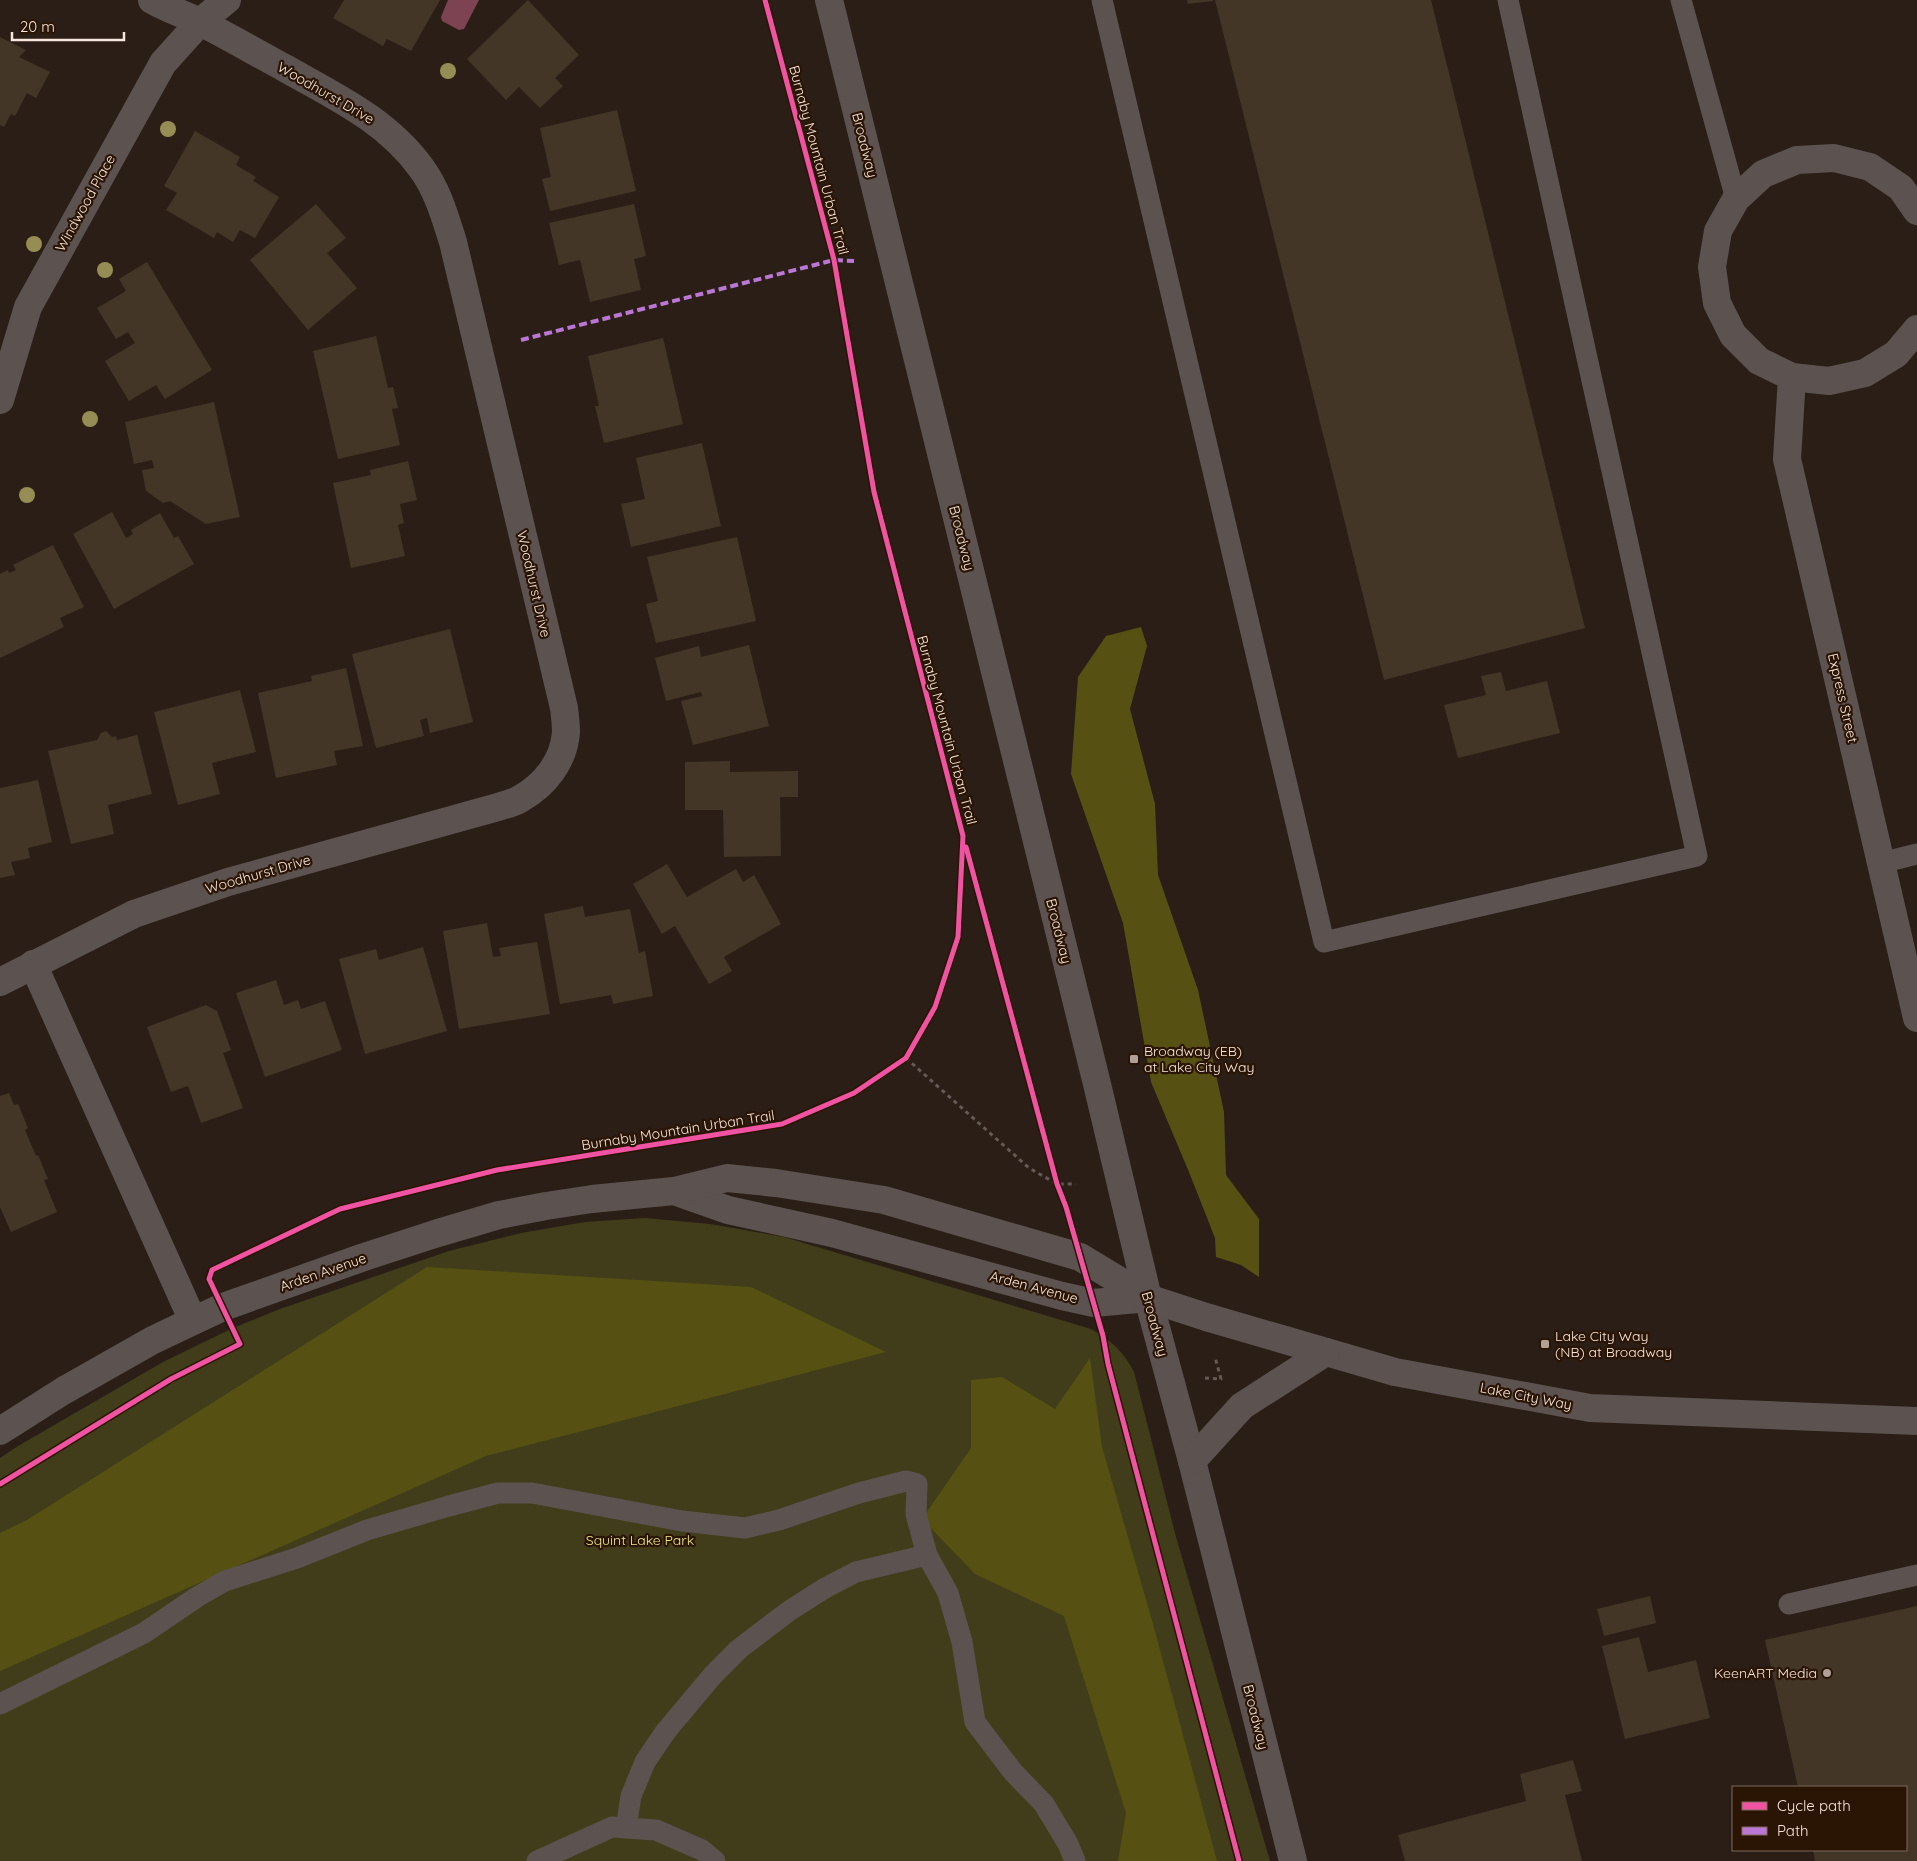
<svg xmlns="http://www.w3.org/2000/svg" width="1917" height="1861" font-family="Quicksand,sans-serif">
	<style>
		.green { fill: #413d1a }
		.forest { fill: #565113 }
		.water { fill: #7e4352 }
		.building { fill: #433626 }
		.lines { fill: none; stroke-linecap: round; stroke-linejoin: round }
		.path { stroke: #645a57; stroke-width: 3; stroke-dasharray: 4 4; stroke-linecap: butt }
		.service { stroke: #5c5250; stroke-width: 21 }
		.minor { stroke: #5c5250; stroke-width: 28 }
		.tertiary { stroke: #5c5250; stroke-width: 28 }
		.quiet { stroke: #ba77d6; stroke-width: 4; stroke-dasharray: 8 4; stroke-linecap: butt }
		.cycleway-casing { stroke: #2a1404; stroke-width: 8 }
		.cycleway { stroke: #f153a3; stroke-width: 5 }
		.tree { fill: #968d55 }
		.poi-dot { fill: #b0a097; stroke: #2a1404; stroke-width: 2 }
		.labels { text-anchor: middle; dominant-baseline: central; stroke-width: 4.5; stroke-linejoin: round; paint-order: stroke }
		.street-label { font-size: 14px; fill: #f7e6dc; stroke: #2a1404 }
		.poi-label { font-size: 14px; fill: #f7e6dc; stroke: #2a1404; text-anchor: start }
		.park-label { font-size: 14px; fill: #ede888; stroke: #2a1404 }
	</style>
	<rect width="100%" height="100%" fill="#2b1e16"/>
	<path class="green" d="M645,1218L710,1224L784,1237L1091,1329C1111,1340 1124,1352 1134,1372L1176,1537L1270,1861H0V1458L18,1446L163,1362L233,1328L280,1309L449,1251L521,1233L585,1222Z"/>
	<g class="forest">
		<polygon points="1141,627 1147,646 1130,709 1155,804 1158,875 1198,990 1224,1112 1226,1175 1259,1219 1259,1277 1241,1265 1216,1257 1215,1238 1189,1172 1151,1082 1123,923 1071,774 1078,677 1106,636"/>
		<polygon points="427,1267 751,1287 886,1352 486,1456 0,1671 0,1533 27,1520"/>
		<polygon points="1090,1358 1102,1447 1153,1624 1217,1861 1118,1861 1126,1813 1064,1616 975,1574 922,1519 971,1448 971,1380 1002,1377 1055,1409"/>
	</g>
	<polygon class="water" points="448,0 479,0 464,29 459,30 442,21 441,17"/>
	<g class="building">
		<polygon points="344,0 440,0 411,51 387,39 383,46 333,18"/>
		<polygon points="528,0 579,55 555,78 563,86 540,108 519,87 506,100 467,59"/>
		<polygon points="1187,0 1213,0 1213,1 1188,4"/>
		<polygon points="1215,0 1431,0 1585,628 1384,680"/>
		<polygon points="0,37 26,50 19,57 50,72 36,98 27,93 15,116 11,114 4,127 0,125"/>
		<polygon points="617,110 636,191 550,211 542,179 551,177 540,128"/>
		<polygon points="195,131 240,157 236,165 256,177 253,181 279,197 255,238 240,230 233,242 217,232 214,238 166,210 177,193 164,186"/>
		<polygon points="316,204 346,238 327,253 357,288 308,330 250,260"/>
		<polygon points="634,204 646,256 634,259 641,290 590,302 580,260 559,265 549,223"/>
		<polygon points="147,262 212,370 165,399 156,385 129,401 105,361 135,343 128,332 116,339 97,308 126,291 119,279"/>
		<polygon points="376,336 388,388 393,387 398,408 392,409 400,445 338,459 313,351"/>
		<polygon points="663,338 683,424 604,443 595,406 599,406 588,356"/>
		<polygon points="214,402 240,517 206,524 170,501 163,503 146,491 142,470 154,468 152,460 134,464 125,422"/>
		<polygon points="702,443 721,526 631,547 621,504 645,499 636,458"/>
		<polygon points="408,461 417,500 400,504 404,523 398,525 405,556 351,568 333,483 371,475 370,470"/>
		<polygon points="112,512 126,538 133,534 131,530 160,513 174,538 178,536 194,564 114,609 73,534"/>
		<polygon points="737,537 756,621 656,643 646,604 658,601 647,557"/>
		<polygon points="53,545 84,607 60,618 64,627 0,658 0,574 8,570 9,573 16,570 13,565"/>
		<polygon points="450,629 473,722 430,733 427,718 420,720 424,736 376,748 352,654"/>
		<polygon points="749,645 769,726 693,745 681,701 702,696 701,692 666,701 655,658 699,646 701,657"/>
		<polygon points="346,668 363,746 334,751 337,765 276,778 258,693 312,681 311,676"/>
		<polygon points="1501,672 1506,691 1547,681 1560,733 1458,758 1444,705 1486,695 1481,676"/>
		<polygon points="240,690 256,752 212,763 220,794 178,805 154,712"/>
		<polygon points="106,731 112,737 116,736 117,740 137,735 152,794 108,805 114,834 71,844 48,751 97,740 101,733"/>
		<polygon points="730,761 730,772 798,771 798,797 780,797 781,856 724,857 723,810 685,810 685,762"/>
		<polygon points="38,780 52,842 28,848 30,858 11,862 15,875 0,878 0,788"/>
		<polygon points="667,864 687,897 736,869 743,882 754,875 781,924 724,957 732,971 709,984 675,926 662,934 633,884"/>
		<polygon points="583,906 585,917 630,909 639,953 645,951 653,996 613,1004 611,995 560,1004 544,914"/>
		<polygon points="487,923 493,957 501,956 499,948 537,942 550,1014 459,1029 443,931"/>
		<polygon points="423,947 447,1031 365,1054 339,959 376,949 379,960"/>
		<polygon points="276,980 284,1005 298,1000 301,1009 325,1001 342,1050 265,1077 236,993"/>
		<polygon points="206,1005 217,1011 231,1050 223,1053 243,1108 201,1123 188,1086 171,1092 147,1027"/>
		<polygon points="9,1093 14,1105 18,1104 28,1128 25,1130 36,1156 38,1155 48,1179 44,1180 57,1212 11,1232 0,1207 0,1096"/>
		<polygon points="1650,1596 1656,1623 1604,1636 1597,1609"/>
		<polygon points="1917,1606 1917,1861 1815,1861 1813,1850 1906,1850 1906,1787 1798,1787 1765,1640"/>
		<polygon points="1639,1637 1648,1672 1696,1660 1710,1718 1625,1739 1602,1646"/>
		<polygon points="1573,1760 1582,1791 1565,1795 1582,1861 1405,1861 1398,1835 1526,1801 1520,1774"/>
	</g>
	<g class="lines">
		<g class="path">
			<polyline points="906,1058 1029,1168 1057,1184 1076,1184"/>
			<polyline points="1205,1378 1221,1379 1215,1357"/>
		</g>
		<g class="service">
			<polyline points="1102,0 1324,942 1697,856 1508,0"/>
			<polyline points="1681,0 1736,199"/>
			<polyline points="1881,863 1917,854"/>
			<polyline points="1789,1604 1917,1575"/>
			<polyline points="0,1704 144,1633 197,1597 225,1581 297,1558 367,1530 449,1506 498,1493 532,1493 682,1521 745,1528 779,1520 859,1493 906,1481 917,1484 916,1514 927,1555"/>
			<polyline points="626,1828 631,1796 645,1762 666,1731 713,1675 739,1649 789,1611 825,1588 856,1572 927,1555 948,1593 962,1642 975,1722 1013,1772 1044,1804 1068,1844 1075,1861"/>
			<polyline points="537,1861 612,1827 656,1830 702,1850 715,1861"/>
		</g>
		<g class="minor">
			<polyline points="1917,211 1901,188 1870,167 1834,158 1797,160 1763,174 1736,199 1718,231 1712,267 1717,303 1733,335 1759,361 1792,377 1829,381 1865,373 1896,354 1917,329"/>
			<polyline points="1792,377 1787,459 1917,1018"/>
			<polyline points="0,400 28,307 163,63 200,22 227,0"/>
			<polyline points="33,964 193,1321"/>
			<path d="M0,982L134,914L228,882L498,807C505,805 513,803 520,799C545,785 564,761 566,732C566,724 565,716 564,708L453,242C445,217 438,191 422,169C387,120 334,96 283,67C255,52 228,36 200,22C184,14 167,9 152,0"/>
		</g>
		<g class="tertiary">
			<polyline points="829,0 1097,1084 1148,1298 1192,1461 1293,1861"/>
			<polyline points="674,1191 728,1210 832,1233 1062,1296 1094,1303 1148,1298"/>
			<polyline points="0,1431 63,1391 153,1340 193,1321 223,1307 364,1257 438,1233 499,1215 546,1206 592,1199 674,1191 727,1178 776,1183 884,1200 1080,1257 1148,1298 1206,1317 1395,1372 1590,1408 1917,1421"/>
			<polyline points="1192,1461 1242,1406 1326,1352"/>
		</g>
		<polyline class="quiet" points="521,340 834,260 854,261"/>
		<g class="cycleway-casing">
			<g id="cycleway">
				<polyline points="966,847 1057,1184 1066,1207 1103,1336 1108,1364 1239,1861"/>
				<polyline points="0,1484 171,1379 240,1344 209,1279 212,1270 340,1209 497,1170 782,1124 854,1093 906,1058 935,1007 958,937 963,836 874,492 834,260 765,0"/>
			</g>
		</g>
		<use href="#cycleway" class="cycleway"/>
	</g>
	<g class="tree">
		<circle cx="448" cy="71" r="8"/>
		<circle cx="168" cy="129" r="8"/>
		<circle cx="34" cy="244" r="8"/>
		<circle cx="105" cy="270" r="8"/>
		<circle cx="90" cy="419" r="8"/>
		<circle cx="27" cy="495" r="8"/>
	</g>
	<g class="poi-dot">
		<rect x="1129" y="1054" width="10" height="10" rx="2.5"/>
		<rect x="1540" y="1339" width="10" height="10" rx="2.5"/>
		<circle cx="1827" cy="1673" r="5"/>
	</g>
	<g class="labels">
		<g class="street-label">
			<text transform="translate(326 93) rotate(30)">Woodhurst Drive</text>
			<text transform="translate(865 145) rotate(76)">Broadway</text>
			<text transform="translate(819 160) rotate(75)">Burnaby Mountain Urban Trail</text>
			<text transform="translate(85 203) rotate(-61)">Windwood Place</text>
			<text transform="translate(962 538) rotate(76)">Broadway</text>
			<text transform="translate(534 584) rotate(77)">Woodhurst Drive</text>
			<text transform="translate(1843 698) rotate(77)">Express Street</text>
			<text transform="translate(947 730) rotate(75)">Burnaby Mountain Urban Trail</text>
			<text transform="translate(258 874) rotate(-16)">Woodhurst Drive</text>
			<text transform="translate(1059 931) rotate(76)">Broadway</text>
			<text transform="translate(678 1130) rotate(-9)">Burnaby Mountain Urban Trail</text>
			<text transform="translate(323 1272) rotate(-19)">Arden Avenue</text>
			<text transform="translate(1034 1287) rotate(15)">Arden Avenue</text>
			<text transform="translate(1155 1324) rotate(75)">Broadway</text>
			<text transform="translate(1526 1396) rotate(11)">Lake City Way</text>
			<text transform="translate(1256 1717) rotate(76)">Broadway</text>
		</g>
		<g class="poi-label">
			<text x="1144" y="1051">Broadway (EB)<tspan x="1144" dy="16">at Lake City Way</tspan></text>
			<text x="1555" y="1336">Lake City Way<tspan x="1555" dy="16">(NB) at Broadway</tspan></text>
			<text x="1817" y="1673" text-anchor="end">KeenART Media</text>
		</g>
		<g class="park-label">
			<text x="640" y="1540">Squint Lake Park</text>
		</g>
	</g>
	<rect x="1732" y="1786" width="175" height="65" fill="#2a1404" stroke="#7c685a"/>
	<rect x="1742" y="1802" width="25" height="8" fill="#f153a3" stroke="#7c685a"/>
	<text x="1777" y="1811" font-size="15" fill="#f7e6dc">Cycle path</text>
	<rect x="1742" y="1827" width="25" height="8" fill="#ba77d6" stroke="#7c685a"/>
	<text x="1777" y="1836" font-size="15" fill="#f7e6dc">Path</text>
	<path d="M12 32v8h112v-8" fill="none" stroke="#f7e6dc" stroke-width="2.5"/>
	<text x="20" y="32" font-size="15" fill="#f7e6dc" stroke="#2a1404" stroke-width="4" paint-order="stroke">20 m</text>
</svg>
